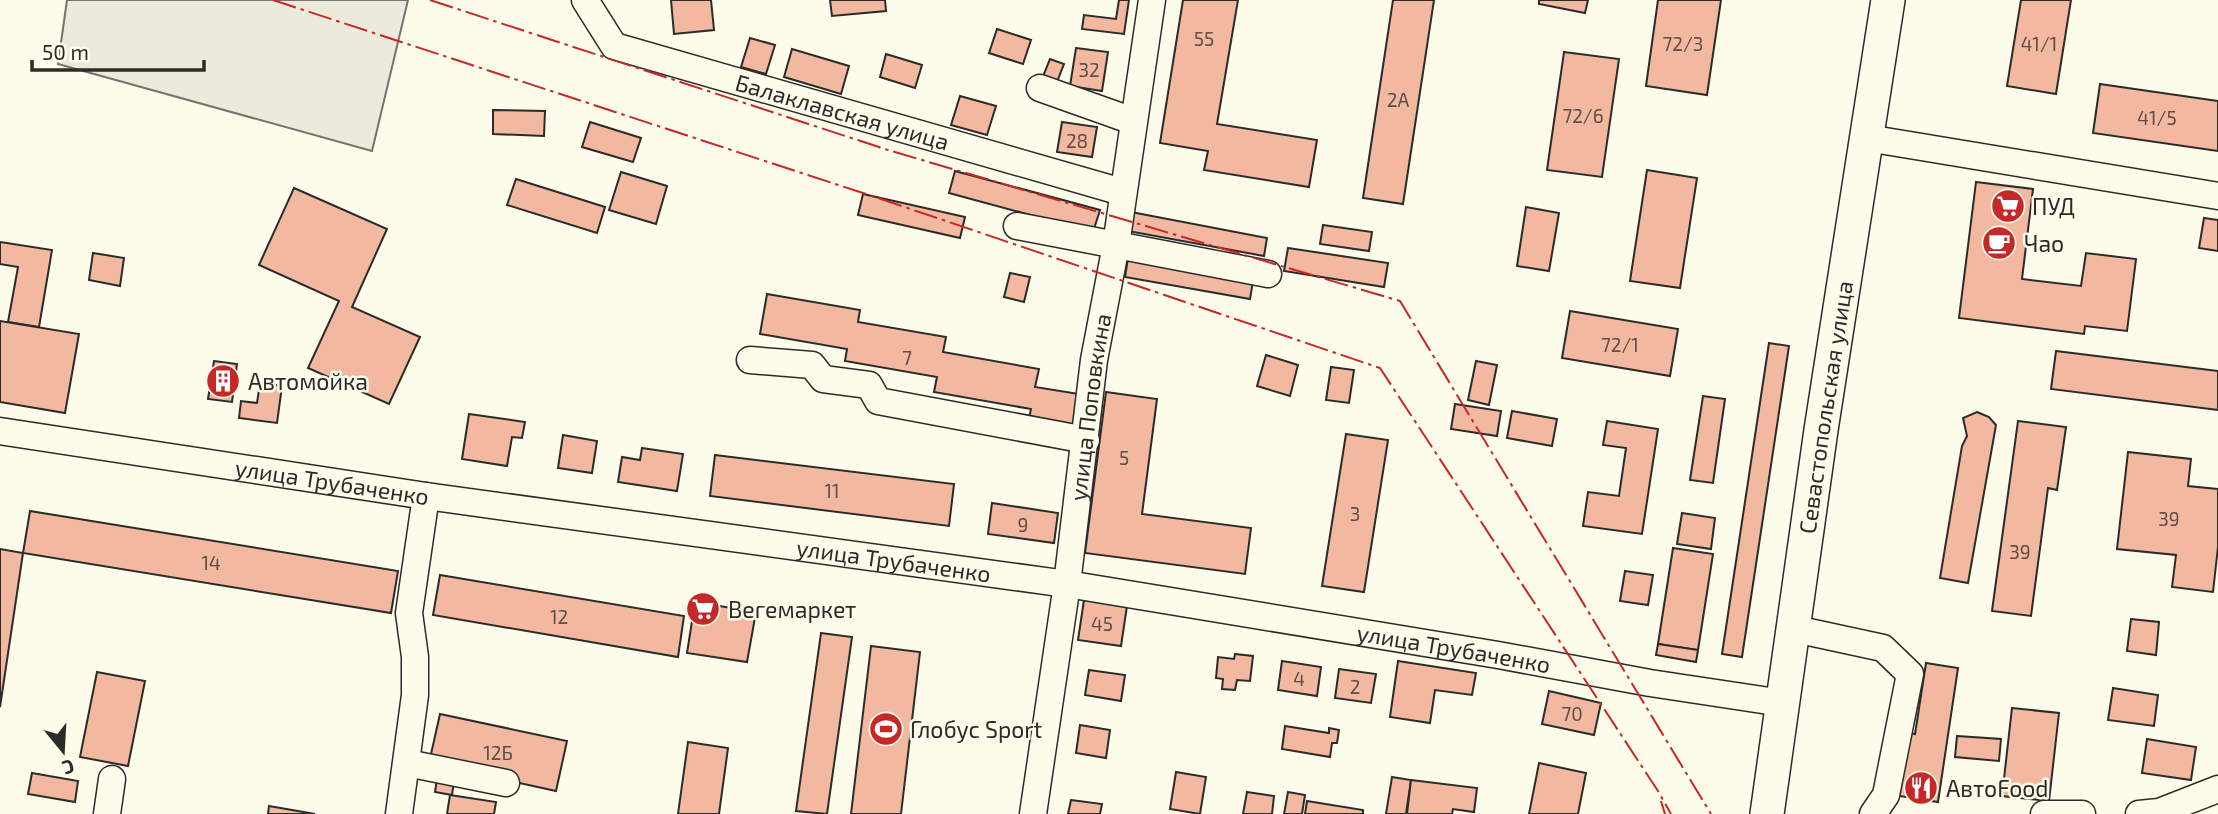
<svg xmlns="http://www.w3.org/2000/svg" width="2218" height="814" font-family="'Exo 2',sans-serif">
	<style>
		.green { fill: #ecebdb; stroke: #74746e; stroke-width: 2 }
		.building { fill: #f2b8a0; stroke: #2b2b2b; stroke-width: 2 }
		.lines { fill: none; stroke-linecap: round; stroke-linejoin: round }
		.minor-casing { stroke: #2b2b2b; stroke-width: 29 }
		.major-casing { stroke: #2b2b2b; stroke-width: 36 }
		.minor { stroke: #fdfbea; stroke-width: 26 }
		.major { stroke: #fdfbea; stroke-width: 33 }
		.power { stroke: #c62828; stroke-width: 2; stroke-dasharray: 24 5 3.5 5; stroke-linecap: butt }
		.labels { text-anchor: middle; dominant-baseline: central; stroke-width: 5; stroke-linejoin: round; paint-order: stroke }
		.number-label { font-size: 19px; fill: #5d4e48 }
		.street-label { font-size: 23px; fill: #2b2b2b; stroke: #fdfbea }
		.poi-label { font-size: 23px; fill: #2b2b2b; stroke: #fdfbea; text-anchor: start }
	</style>
	<rect width="100%" height="100%" fill="#fdfbea"/>
	<polygon class="green" points="67,0 408,0 372,151 58,64"/>
	<g class="building">
		<polygon points="671,0 711,0 714,30 674,34"/>
		<polygon points="830,0 885,0 886,11 832,16"/>
		<polygon points="1119,0 1129,0 1124,34 1082,29 1084,15 1116,19"/>
		<polygon points="1183,0 1238,0 1217,124 1317,140 1309,187 1204,170 1208,151 1160,143"/>
		<polygon points="1393,0 1434,0 1403,204 1363,198"/>
		<polygon points="1539,0 1588,0 1585,13 1539,4"/>
		<polygon points="1658,0 1721,0 1707,95 1646,86"/>
		<polygon points="2021,0 2071,0 2056,94 2007,86"/>
		<polygon points="997,29 1031,40 1023,64 989,53"/>
		<polygon points="750,38 775,45 766,74 741,67"/>
		<polygon points="1076,48 1108,52 1102,91 1070,86"/>
		<polygon points="792,49 849,66 841,94 784,77"/>
		<polygon points="1564,52 1619,59 1602,177 1547,170"/>
		<polygon points="886,54 922,65 915,88 880,77"/>
		<polygon points="1050,59 1064,64 1056,84 1042,79"/>
		<polygon points="2100,84 2218,101 2218,151 2093,133"/>
		<polygon points="960,96 996,106 987,135 951,125"/>
		<polygon points="493,110 545,111 544,136 493,134"/>
		<polygon points="590,122 641,138 633,162 582,147"/>
		<polygon points="1062,122 1097,127 1092,157 1057,152"/>
		<polygon points="1647,170 1697,178 1680,288 1630,281"/>
		<polygon points="955,171 1100,210 1093,232 949,193"/>
		<polygon points="621,172 667,186 656,224 609,210"/>
		<polygon points="516,179 605,207 597,233 507,205"/>
		<polygon points="1976,182 2033,189 2022,279 2081,286 2086,253 2136,259 2127,331 2085,326 2084,334 1959,318"/>
		<polygon points="294,188 387,229 352,307 420,337 389,404 308,368 339,301 259,265"/>
		<polygon points="863,194 965,217 960,238 858,215"/>
		<polygon points="1526,207 1559,213 1549,271 1517,266"/>
		<polygon points="1131,212 1267,238 1264,256 1128,231"/>
		<polygon points="2204,218 2218,220 2218,251 2199,248"/>
		<polygon points="1323,225 1372,232 1369,251 1320,244"/>
		<polygon points="0,242 52,250 39,327 8,322 18,267 0,264"/>
		<polygon points="1288,248 1388,263 1384,287 1284,271"/>
		<polygon points="93,253 124,258 120,286 89,280"/>
		<polygon points="1128,258 1253,281 1250,299 1125,277"/>
		<polygon points="1010,273 1030,277 1024,302 1004,297"/>
		<polygon points="767,294 860,310 858,322 946,337 943,352 1039,369 1035,387 1079,394 1073,427 1029,418 1031,409 934,392 937,377 845,361 847,349 760,334"/>
		<polygon points="1570,311 1678,329 1670,376 1562,358"/>
		<polygon points="0,321 79,334 65,413 0,402"/>
		<polygon points="1769,343 1789,346 1742,657 1722,654"/>
		<polygon points="2056,351 2218,371 2218,410 2051,389"/>
		<polygon points="1266,355 1298,365 1290,396 1257,386"/>
		<polygon points="214,361 237,364 232,402 208,399"/>
		<polygon points="1476,361 1497,365 1489,405 1468,400"/>
		<polygon points="1331,367 1354,370 1349,403 1326,400"/>
		<polygon points="260,383 282,386 277,423 239,418 241,401 257,403"/>
		<polygon points="1106,392 1157,399 1142,514 1251,528 1245,574 1085,553"/>
		<polygon points="1703,396 1725,399 1713,483 1690,480"/>
		<polygon points="1455,404 1501,411 1497,436 1451,429"/>
		<polygon points="1512,411 1557,419 1552,446 1507,438"/>
		<polygon points="1977,412 1989,417 1996,425 1968,583 1940,578 1962,446 1967,436 1963,418"/>
		<polygon points="469,414 525,422 522,438 512,437 507,466 462,459"/>
		<polygon points="1607,421 1658,429 1642,534 1583,526 1588,492 1619,496 1626,448 1603,445"/>
		<polygon points="2018,421 2066,427 2057,490 2048,488 2031,616 1992,611"/>
		<polygon points="1346,434 1388,440 1364,592 1322,586"/>
		<polygon points="563,435 597,441 592,473 558,468"/>
		<polygon points="642,448 683,454 677,491 618,482 622,457 640,460"/>
		<polygon points="2128,452 2191,459 2188,486 2218,489 2218,547 2213,592 2172,587 2176,555 2117,549"/>
		<polygon points="715,455 954,484 949,526 710,496"/>
		<polygon points="992,503 1058,513 1054,543 988,534"/>
		<polygon points="30,511 398,571 391,613 23,553"/>
		<polygon points="1682,513 1715,518 1711,549 1677,544"/>
		<polygon points="1673,548 1713,554 1698,650 1658,644"/>
		<polygon points="0,549 23,553 0,707"/>
		<polygon points="1625,571 1653,575 1648,605 1620,601"/>
		<polygon points="440,575 684,616 678,657 433,615"/>
		<polygon points="1084,600 1127,606 1121,646 1078,640"/>
		<polygon points="695,602 756,612 747,662 687,653"/>
		<polygon points="2131,619 2159,622 2156,655 2127,651"/>
		<polygon points="821,633 852,637 827,814 796,811"/>
		<polygon points="1658,644 1698,650 1696,662 1656,655"/>
		<polygon points="871,646 920,652 901,814 851,814"/>
		<polygon points="1235,654 1253,656 1250,681 1237,680 1235,690 1222,689 1223,679 1216,678 1218,657 1234,659"/>
		<polygon points="1282,661 1321,667 1317,696 1278,690"/>
		<polygon points="1398,661 1476,673 1472,695 1435,690 1430,723 1390,717"/>
		<polygon points="1926,663 1958,668 1938,802 1893,795 1902,732 1915,734"/>
		<polygon points="1339,669 1376,674 1371,703 1335,698"/>
		<polygon points="1089,670 1125,675 1121,701 1085,695"/>
		<polygon points="97,672 145,681 128,766 80,757"/>
		<polygon points="2113,688 2158,695 2154,726 2108,720"/>
		<polygon points="1549,691 1601,703 1594,735 1542,724"/>
		<polygon points="2012,708 2059,713 2049,801 2002,796"/>
		<polygon points="440,714 567,741 556,791 429,763"/>
		<polygon points="1080,725 1110,730 1106,758 1076,753"/>
		<polygon points="1285,726 1329,733 1329,728 1339,730 1337,743 1332,743 1330,757 1282,749"/>
		<polygon points="1957,736 2001,739 1999,761 1955,757"/>
		<polygon points="2147,739 2196,747 2191,780 2142,773"/>
		<polygon points="688,742 728,748 719,814 678,814"/>
		<polygon points="1539,763 1586,773 1578,814 1529,814"/>
		<polygon points="438,772 455,774 452,795 435,792"/>
		<polygon points="1176,772 1206,777 1200,814 1170,809"/>
		<polygon points="32,773 78,781 75,802 28,794"/>
		<polygon points="1392,777 1411,780 1406,814 1386,814"/>
		<polygon points="1411,780 1477,788 1474,812 1453,809 1452,814 1407,814"/>
		<polygon points="1247,792 1274,796 1272,814 1243,814"/>
		<polygon points="1288,792 1305,795 1302,814 1284,814"/>
		<polygon points="450,795 496,802 494,814 447,814"/>
		<polygon points="1071,800 1102,804 1100,814 1068,814"/>
		<polygon points="1307,801 1363,810 1363,814 1305,814"/>
		<polygon points="269,806 315,814 268,814"/>
	</g>
	<g class="lines">
		<g class="minor-casing">
			<g id="minor">
				<path id="s1" d="M585,0L614,46L1122,192"/>
				<polyline points="1040,88 1133,121"/>
				<polyline points="1867,138 2218,196"/>
				<polyline points="1017,226 1268,274"/>
				<polyline points="750,360 812,365 823,379 869,385 878,401 1086,440"/>
				<path id="s2" d="M0,431L426,496L1067,584L1498,655L1650,683L1783,703"/>
				<polyline points="1795,629 1883,648 1910,674 1886,795 1873,814"/>
				<polyline points="407,763 506,783"/>
				<polyline points="107,814 112,779"/>
				<polyline points="399,814 415,695 415,657 409,613 426,496"/>
				<path id="s3" d="M1033,814L1067,584L1094,360L1116,245L1152,0"/>
				<polyline points="2044,814 2082,814"/>
				<polyline points="2139,814 2159,812 2218,789"/>
			</g>
		</g>
		<g class="major-casing">
			<g id="major">
				<path id="s4" d="M1767,814L1821,430L1888,0"/>
			</g>
		</g>
		<use href="#minor" class="minor"/>
		<use href="#major" class="major"/>
		<g class="power">
			<polyline points="273,0 875,197 1380,368 1658,791 1671,814"/>
			<polyline points="430,0 888,150 1400,301 1711,814"/>
			<polyline points="1661,801 1665,814"/>
		</g>
	</g>
	<defs>
		<g id="supermarket-disc" transform="scale(1.75)"><circle r="9.5" fill="#c62828" stroke="#fdfbea"/><path d="M-6-5.5h2.5l.6 2H6L4.5 2H-2.5L-4.4-4H-6ZM-1.5 3.2a1.3 1.3 0 1 0 .1 0ZM3 3.2a1.3 1.3 0 1 0 .1 0Z" fill="#fff"/></g>
		<g id="cafe-disc" transform="scale(1.75)"><circle r="9.5" fill="#c62828" stroke="#fdfbea"/><path d="M-5.5-4.5H6V0H3Q3 3.5 0 3.5H-2.5Q-5.5 3.5-5.5 0ZM3-3.2v2h1.7v-2ZM-6 4.5H4V6H-6Z" fill="#fff"/></g>
		<g id="building-disc" transform="scale(1.75)"><circle r="9.5" fill="#c62828" stroke="#fdfbea"/><path d="M-4-6H4V6H1V3H-1V6H-4ZM-2.5-4.3h1.7v1.8h-1.7ZM.8-4.3h1.7v1.8H.8ZM-2.5-1h1.7V.8h-1.7ZM.8-1h1.7V.8H.8Z" fill="#fff"/></g>
		<g id="stadium-disc" transform="scale(1.75)"><circle r="9.5" fill="#c62828" stroke="#fdfbea"/><path d="M0-5a6.5 5 0 1 0 0 10a6.5 5 0 1 0 0-10ZM-3.5-1.8h7v3.6h-7Z" fill="#fff"/></g>
		<g id="restaurant-disc" transform="scale(1.75)"><circle r="9.5" fill="#c62828" stroke="#fdfbea"/><path d="M-5-6h1v4h1v-4h1v4h1v-4h1v5L-1.5 .5V6h-2V.5L-5-1ZM5-6V6H3V1.5H1.5Q1.5-4 5-6Z" fill="#fff"/></g>
	</defs>
	<g fill-rule="evenodd">
		<use href="#supermarket-disc" x="2008" y="206"/>
		<use href="#cafe-disc" x="1999" y="243"/>
		<use href="#building-disc" x="223" y="381"/>
		<use href="#supermarket-disc" x="703" y="609"/>
		<use href="#stadium-disc" x="886" y="729"/>
		<use href="#restaurant-disc" x="1921" y="788"/>
	</g>
	<g class="labels">
		<g class="number-label">
			<text x="1204" y="38">55</text>
			<text x="1683" y="43">72/3</text>
			<text x="2039" y="43">41/1</text>
			<text x="1089" y="69">32</text>
			<text x="1398" y="99">2А</text>
			<text x="1583" y="115">72/6</text>
			<text x="2157" y="117">41/5</text>
			<text x="1077" y="140">28</text>
			<text x="1620" y="344">72/1</text>
			<text x="907" y="357">7</text>
			<text x="1124" y="457">5</text>
			<text x="832" y="490">11</text>
			<text x="1355" y="513">3</text>
			<text x="2169" y="518">39</text>
			<text x="1023" y="524">9</text>
			<text x="2020" y="551">39</text>
			<text x="211" y="562">14</text>
			<text x="559" y="616">12</text>
			<text x="1102" y="623">45</text>
			<text x="1299" y="678">4</text>
			<text x="1355" y="686">2</text>
			<text x="1572" y="713">70</text>
			<text x="498" y="752">12Б</text>
		</g>
		<g class="street-label">
			<text stroke="none"><textPath href="#s1" startOffset="292">Балаклавская улица</textPath></text>
			<text stroke="none"><textPath href="#s3" startOffset="411">улица Поповкина</textPath></text>
			<text stroke="none"><textPath href="#s4" startOffset="411">Севастопольская улица</textPath></text>
			<text stroke="none"><textPath href="#s2" startOffset="336">улица Трубаченко</textPath></text>
			<text stroke="none"><textPath href="#s2" startOffset="903">улица Трубаченко</textPath></text>
			<text stroke="none"><textPath href="#s2" startOffset="1470">улица Трубаченко</textPath></text>
		</g>
		<g class="poi-label">
			<text x="2032" y="206">ПУД</text>
			<text x="2024" y="243">Чао</text>
			<text x="248" y="381">Автомойка</text>
			<text x="728" y="609">Вегемаркет</text>
			<text x="910" y="729">Глобус Sport</text>
			<text x="1946" y="788">АвтоFood</text>
		</g>
	</g>
	<g transform="translate(63 751) rotate(162)" stroke="#fdfbea" stroke-width="5" paint-order="stroke">
	<path d="M0-5L12 26L0 18L-12 26Z" fill="#2b2b2b"/>
	<text y="-10" font-size="19" font-weight="bold" text-anchor="middle" fill="#2b2b2b">С</text>
	</g>
	<path d="M32 60v10h172v-10" fill="none" stroke="#2b2b2b" stroke-width="3.5"/>
	<text x="42" y="60" font-size="21" fill="#2b2b2b" stroke="#fdfbea" stroke-width="5" paint-order="stroke">50 m</text>
</svg>
